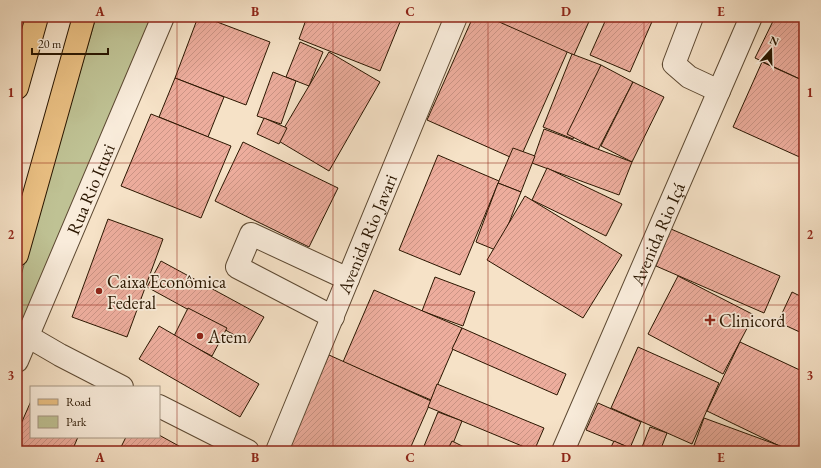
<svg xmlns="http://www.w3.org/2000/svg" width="821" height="468" font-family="'EB Garamond',serif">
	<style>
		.park { fill: #bfc294; stroke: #746c4a }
		.building { fill: url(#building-hatch); stroke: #2a1600 }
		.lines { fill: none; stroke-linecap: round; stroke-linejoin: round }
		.minor-casing { stroke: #5d4932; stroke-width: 24 }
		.major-casing { stroke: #2a1600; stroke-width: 24 }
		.minor { stroke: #f9ecdb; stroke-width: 22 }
		.major { stroke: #ebc184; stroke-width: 22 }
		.grid { fill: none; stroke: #8f2418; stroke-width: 1; stroke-opacity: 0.55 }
		.poi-dot { fill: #8f2418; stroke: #f9ecdb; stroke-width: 1.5 }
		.labels { text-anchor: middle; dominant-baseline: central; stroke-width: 3.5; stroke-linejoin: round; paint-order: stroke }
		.street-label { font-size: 18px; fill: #2a1600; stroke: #f9ecdb }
		.poi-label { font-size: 18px; fill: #2a1600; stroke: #f9ecdb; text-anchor: start }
		.neatline { fill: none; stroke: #8f2418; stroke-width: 1.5 }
		.grid-label { font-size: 13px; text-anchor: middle; font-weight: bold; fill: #8f2418 }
	</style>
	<defs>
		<pattern id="building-hatch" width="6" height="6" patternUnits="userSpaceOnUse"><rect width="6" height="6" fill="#edad9d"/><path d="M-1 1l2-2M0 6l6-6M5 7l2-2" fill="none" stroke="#cb9485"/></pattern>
	</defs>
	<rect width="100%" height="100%" fill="#f6e2c7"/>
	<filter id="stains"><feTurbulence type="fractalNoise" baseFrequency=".005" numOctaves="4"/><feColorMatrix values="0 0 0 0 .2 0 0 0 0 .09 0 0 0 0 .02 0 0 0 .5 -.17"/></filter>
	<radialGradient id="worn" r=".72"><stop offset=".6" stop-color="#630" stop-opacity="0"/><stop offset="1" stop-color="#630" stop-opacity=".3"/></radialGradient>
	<polygon class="park" points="96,17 160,17 36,330 17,319 17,289"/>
	<g class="building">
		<polygon points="198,17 204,17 270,42 246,105 175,78"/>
		<polygon points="307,17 402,17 380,71 299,39"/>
		<polygon points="473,17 498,17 569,48 519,161 427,120"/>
		<polygon points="488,17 591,17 574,55"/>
		<polygon points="607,17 654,17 630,72 590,55"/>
		<polygon points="775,17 804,17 804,81 755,58"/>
		<polygon points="300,42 323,52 309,86 286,77"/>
		<polygon points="329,52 380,82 329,171 277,140"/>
		<polygon points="572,54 601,65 573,139 543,127"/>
		<polygon points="762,62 804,81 804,159 733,127"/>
		<polygon points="601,65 633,82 598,150 567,134"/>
		<polygon points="273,72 296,81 281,124 257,116"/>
		<polygon points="175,78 224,97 208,137 159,117"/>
		<polygon points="633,82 664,97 632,162 601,146"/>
		<polygon points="151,114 231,146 201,218 121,186"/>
		<polygon points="264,118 287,128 279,144 257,134"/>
		<polygon points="544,129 632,162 619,195 532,163"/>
		<polygon points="243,142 338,188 309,247 215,201"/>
		<polygon points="513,148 535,156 521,192 498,183"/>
		<polygon points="438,155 499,181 460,275 399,250"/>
		<polygon points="547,168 622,204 606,236 532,200"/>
		<polygon points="498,183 521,192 498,251 476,242"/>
		<polygon points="525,196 622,255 583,318 487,260"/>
		<polygon points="108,219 163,239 127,337 72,317"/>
		<polygon points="671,229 780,276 764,313 656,266"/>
		<polygon points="161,261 264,317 249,343 147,287"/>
		<polygon points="678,276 754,315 723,374 648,334"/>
		<polygon points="435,277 475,292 463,326 422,311"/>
		<polygon points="374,290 462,328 431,400 343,362"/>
		<polygon points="792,292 804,298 804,334 778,322"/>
		<polygon points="188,308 227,328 212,356 174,336"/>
		<polygon points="159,326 259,384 240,417 139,359"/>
		<polygon points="462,328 566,374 557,395 452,349"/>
		<polygon points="740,342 804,372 804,451 790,451 707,411"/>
		<polygon points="638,347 719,383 692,444 611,408"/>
		<polygon points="329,355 431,401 409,451 286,451"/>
		<polygon points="437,384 544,428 534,451 428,407"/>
		<polygon points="31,401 31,437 78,437 72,451 17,451 17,433"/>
		<polygon points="598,403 641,422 630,448 586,430"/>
		<polygon points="438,412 462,421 450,451 422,451"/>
		<polygon points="704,418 794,451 692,451"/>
		<polygon points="650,427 667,433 660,451 651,451 642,447"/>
		<polygon points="159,435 188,451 119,451 126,437 159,437"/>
		<polygon points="452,441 472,451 447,451"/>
		<polygon points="614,441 630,448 636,451 609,451"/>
	</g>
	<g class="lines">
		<g class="minor-casing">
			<g id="minor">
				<polyline points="692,17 674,64 689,77 719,91"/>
				<polyline points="333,317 237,267 251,234 348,279"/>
				<polyline points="17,330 60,355 122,387"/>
				<path id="s1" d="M17,361L163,17"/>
				<polyline points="159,406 248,451"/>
				<path id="s2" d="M277,451L456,17"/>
				<path id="s3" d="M563,451L751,17"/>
			</g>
		</g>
		<g class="major-casing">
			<g id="major">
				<polyline points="17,88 37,17"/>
				<polyline points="17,255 84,17"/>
			</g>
		</g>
		<use href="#minor" class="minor"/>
		<use href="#major" class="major"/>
	</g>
	<path class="grid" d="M177,17V451M333,17V451M488,17V451M644,17V451M17,163H804M17,305H804"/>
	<g class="poi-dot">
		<circle cx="99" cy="291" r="4"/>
		<path d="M708 314h4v4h4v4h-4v4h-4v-4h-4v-4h4z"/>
		<circle cx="200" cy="336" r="4"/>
	</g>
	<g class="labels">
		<g class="street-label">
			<text stroke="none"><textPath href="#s1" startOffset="187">Rua Rio Ituxi</textPath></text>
			<text stroke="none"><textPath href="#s2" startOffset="235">Avenida Rio Javari</textPath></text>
			<text stroke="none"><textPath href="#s3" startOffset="237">Avenida Rio Içá</textPath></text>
		</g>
		<g class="poi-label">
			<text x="107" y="281">Caixa Econômica<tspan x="107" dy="21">Federal</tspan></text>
			<text x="719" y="320">Clinicord</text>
			<text x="208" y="336">Atem</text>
		</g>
	</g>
	<rect width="821" height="468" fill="none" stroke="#f6e2c7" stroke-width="44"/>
	<rect x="30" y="386" width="130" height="52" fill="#f9ecdb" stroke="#a69683"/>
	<rect x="38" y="399" width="20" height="6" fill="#ebc184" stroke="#a69683"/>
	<text x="66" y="406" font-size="12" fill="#2a1600">Road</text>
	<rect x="38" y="416" width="20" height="12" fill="#bfc294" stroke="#a69683"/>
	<text x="66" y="426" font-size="12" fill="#2a1600">Park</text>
	<g transform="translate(771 50) rotate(20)" stroke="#f9ecdb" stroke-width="3" paint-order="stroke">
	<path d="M0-3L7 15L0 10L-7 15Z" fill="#2a1600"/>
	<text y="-6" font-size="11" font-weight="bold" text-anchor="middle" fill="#2a1600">N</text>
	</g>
	<path d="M32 48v6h76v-6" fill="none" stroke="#2a1600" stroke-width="2"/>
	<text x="38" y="48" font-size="12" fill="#2a1600" stroke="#f9ecdb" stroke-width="3" paint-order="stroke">20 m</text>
	<rect x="22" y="22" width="777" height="424" class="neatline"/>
	<g class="grid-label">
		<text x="100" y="16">A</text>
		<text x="255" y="16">B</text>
		<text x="410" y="16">C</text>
		<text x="566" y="16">D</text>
		<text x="721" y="16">E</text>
		<text x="11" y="97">1</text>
		<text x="810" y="97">1</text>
		<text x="11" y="239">2</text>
		<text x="810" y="239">2</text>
		<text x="11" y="380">3</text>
		<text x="810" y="380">3</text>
		<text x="100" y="462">A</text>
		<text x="255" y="462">B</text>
		<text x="410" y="462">C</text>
		<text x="566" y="462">D</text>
		<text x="721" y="462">E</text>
	</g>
	<rect width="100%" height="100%" filter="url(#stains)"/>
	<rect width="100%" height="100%" fill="url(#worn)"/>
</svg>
